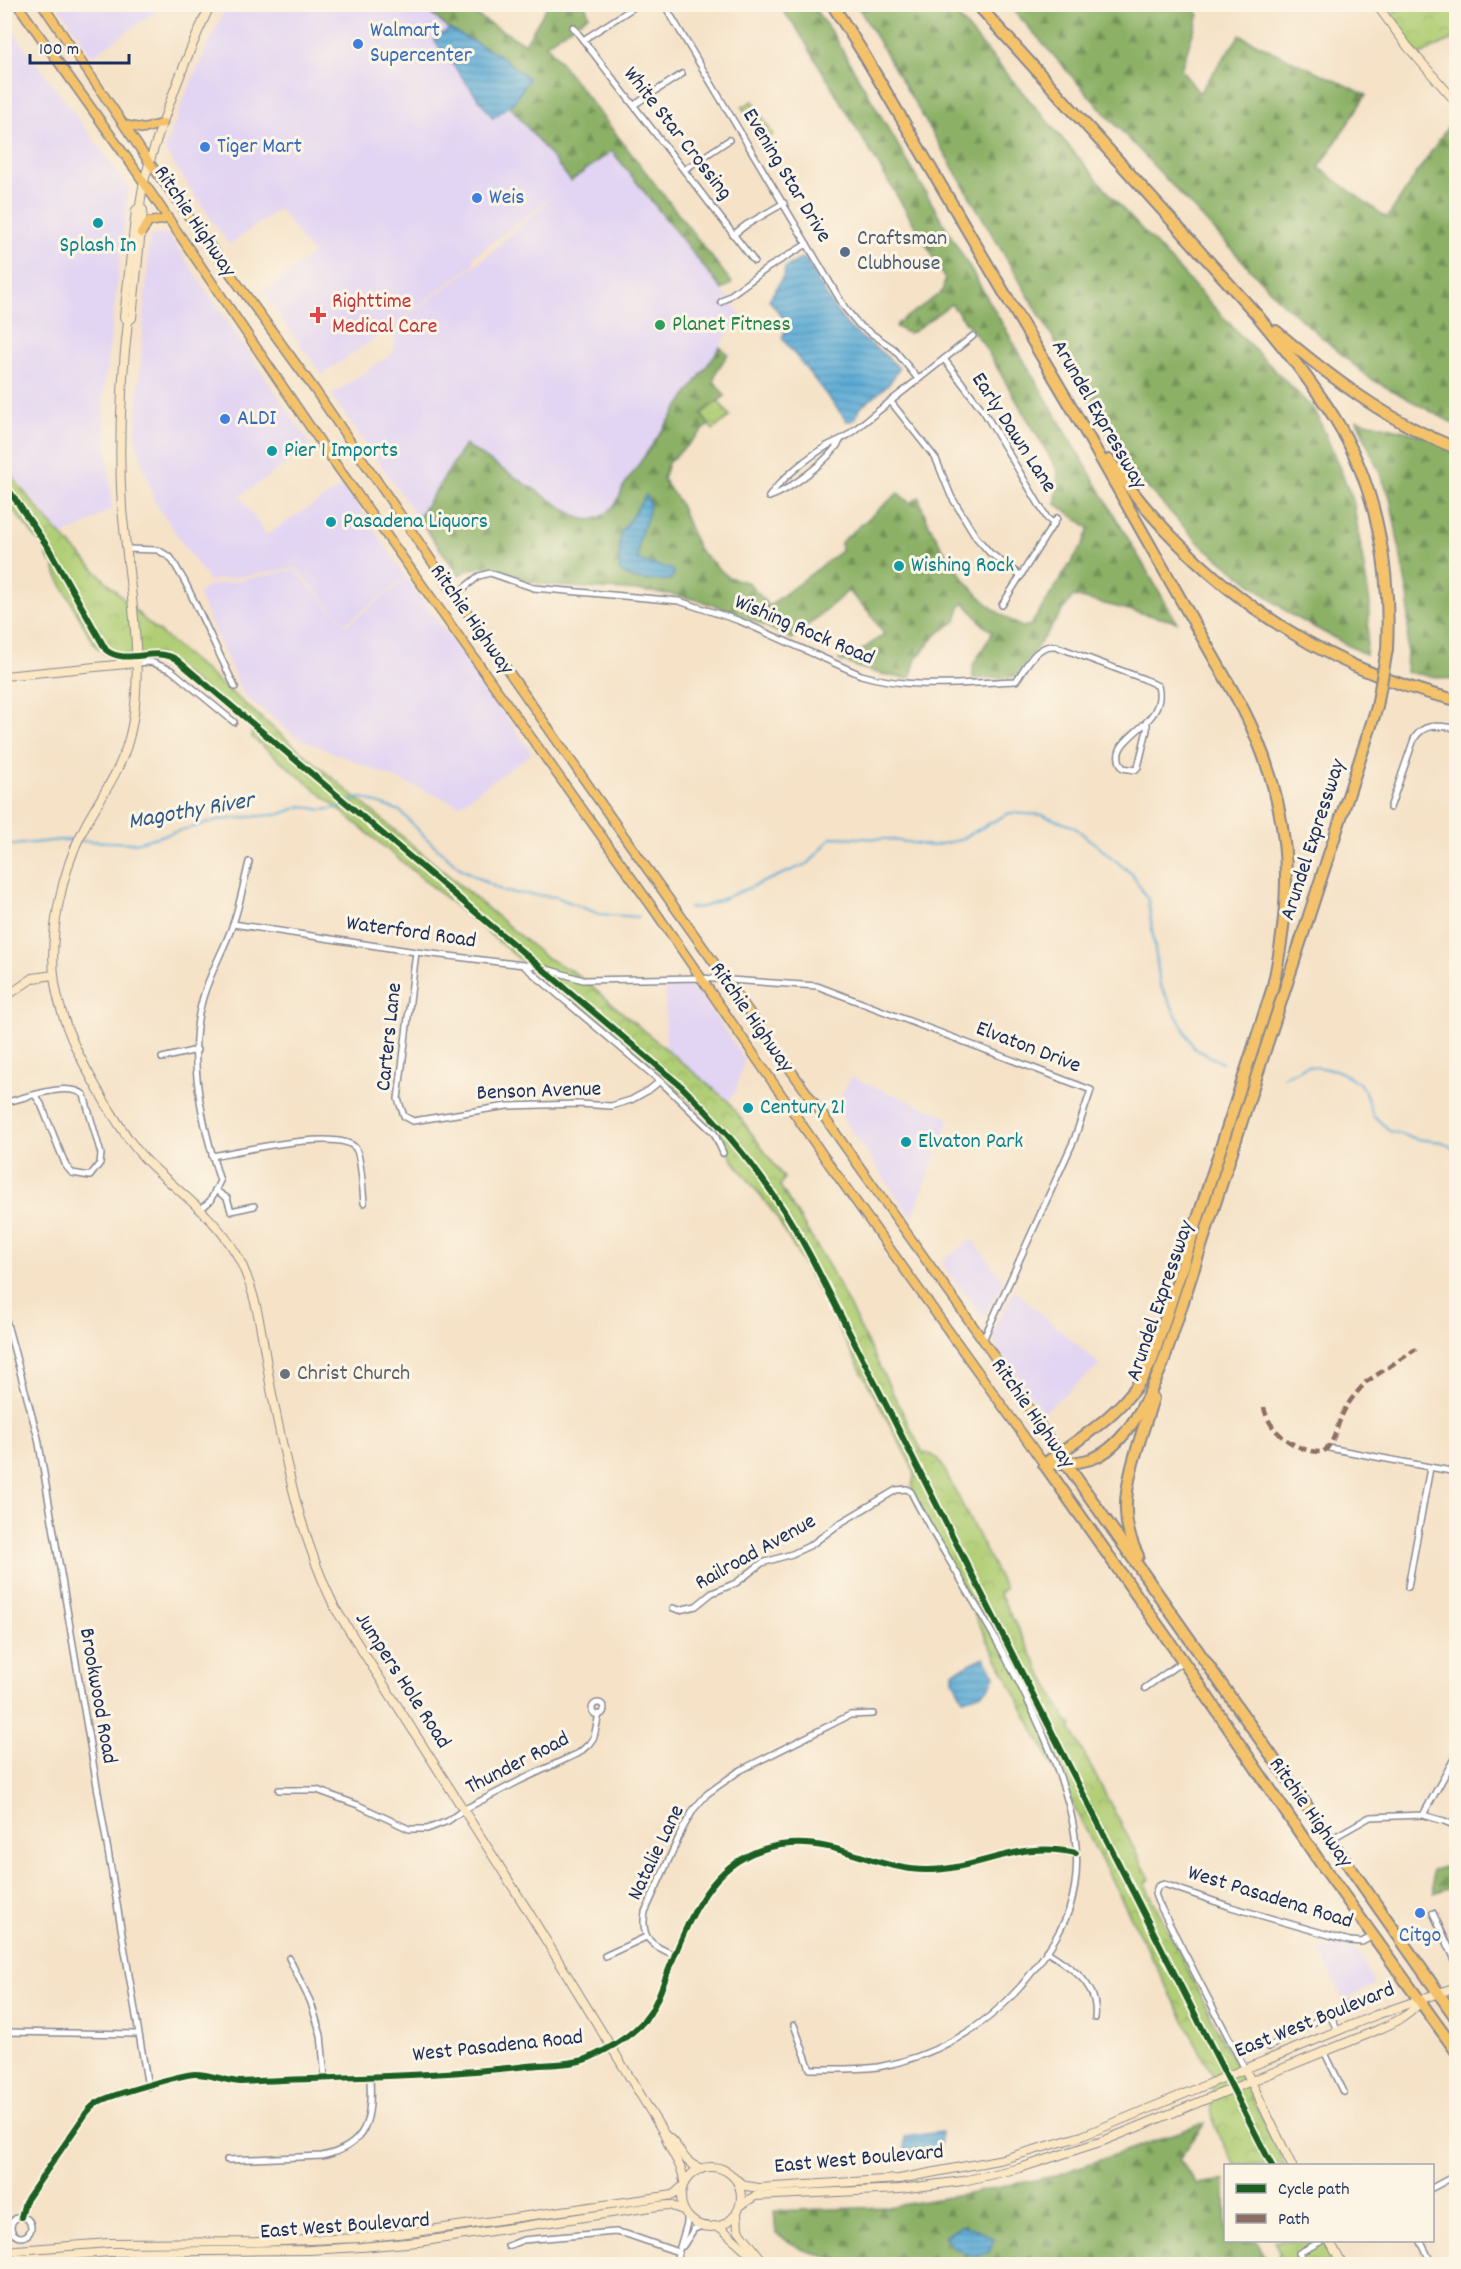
<svg xmlns="http://www.w3.org/2000/svg" width="1461" height="2269" font-family="Dekko,sans-serif">
	<style>
		.built { fill: #e2d4f3 }
		.forest { fill: url(#forest-firs); stroke: #547062; stroke-width: 1.5 }
		.park { fill: url(#park-crowns); stroke: #667e6a; stroke-width: 1.5 }
		.water { fill: url(#water-rules); stroke: #3b6d9a; stroke-width: 1.5 }
		.lines { fill: none; stroke-linecap: round; stroke-linejoin: round }
		.stream { stroke: #5babd6; stroke-width: 2 }
		.street-casing { stroke: #888892; stroke-width: 8 }
		.secondary-casing { stroke: #888892; stroke-width: 10 }
		.primary-casing { stroke: #888892; stroke-width: 11 }
		.highway-casing { stroke: #888892; stroke-width: 14 }
		.street { stroke: #fff; stroke-width: 5 }
		.secondary { stroke: #fbe7c3; stroke-width: 8 }
		.primary { stroke: #f4c26a; stroke-width: 8 }
		.highway { stroke: #f4c26a; stroke-width: 10 }
		.highway-bridge-casing { stroke: #888892; stroke-width: 14; stroke-linecap: butt }
		.highway-bridge { stroke: #f4c26a; stroke-width: 10 }
		.quiet { stroke: #8d6e63; stroke-width: 4.5; stroke-dasharray: 9 4.5; stroke-linecap: butt }
		.cycleway-casing { stroke: #fcf5e5; stroke-width: 10 }
		.cycleway { stroke: #1b5e20; stroke-width: 6 }
		.shop-dot { fill: #3f7fe0; stroke: #fcf5e5; stroke-width: 2 }
		.culture-dot { fill: #0f9aa8; stroke: #fcf5e5; stroke-width: 2 }
		.service-dot { fill: #5c6f8a; stroke: #fcf5e5; stroke-width: 2 }
		.health-dot { fill: #e0444e; stroke: #fcf5e5; stroke-width: 2 }
		.leisure-dot { fill: #2e9e5b; stroke: #fcf5e5; stroke-width: 2 }
		.worship-dot { fill: #6b7280; stroke: #fcf5e5; stroke-width: 2 }
		.labels { text-anchor: middle; dominant-baseline: central; stroke-width: 6; stroke-linejoin: round; paint-order: stroke }
		.shop-label { font-size: 22px; fill: #366cbe; stroke: #fcf5e5; text-anchor: start }
		.street-label { font-size: 22px; fill: #1b2f5e; stroke: #fcf5e5 }
		.service-label { font-size: 22px; fill: #4e5e75; stroke: #fcf5e5; text-anchor: start }
		.culture-label { font-size: 22px; fill: #0d838f; stroke: #fcf5e5; text-anchor: start }
		.health-label { font-size: 22px; fill: #be3a42; stroke: #fcf5e5; text-anchor: start }
		.leisure-label { font-size: 22px; fill: #27864d; stroke: #fcf5e5; text-anchor: start }
		.worship-label { font-size: 22px; fill: #5b616d; stroke: #fcf5e5; text-anchor: start }
		.water-label { font-size: 24px; font-style: italic; fill: #315a88; stroke: #fcf5e5 }
	</style>
	<defs>
		<pattern id="forest-firs" width="22" height="20" patternUnits="userSpaceOnUse" patternTransform="scale(1.5)"><rect width="22" height="20" fill="#8cb166"/><path d="M5 1l3.5 6h-7zM16 11l3.5 6h-7z" fill="#729057"/></pattern>
		<pattern id="park-crowns" width="20" height="18" patternUnits="userSpaceOnUse" patternTransform="scale(1.5)"><rect width="20" height="18" fill="#b0ce75"/><path d="M2 6a3 3 0 1 1 6 0M12 15a3 3 0 1 1 6 0" fill="none" stroke="#97b168"/></pattern>
		<pattern id="water-rules" width="6" height="5" patternUnits="userSpaceOnUse" patternTransform="scale(1.5)"><rect width="6" height="5" fill="#5babd6"/><path d="M0 2.5h6" fill="none" stroke="#4a8cb1"/></pattern>
	</defs>
	<rect width="100%" height="100%" fill="#fcf5e5"/>
	<filter id="ink" filterUnits="userSpaceOnUse"><feTurbulence type="fractalNoise" baseFrequency=".0167" numOctaves="2"/><feDisplacementMap in="SourceGraphic" scale="12" xChannelSelector="R" yChannelSelector="G"/><feConvolveMatrix kernelMatrix="1 2 1 2 8 2 1 2 1" color-interpolation-filters="sRGB"/></filter>
	<filter id="wash" filterUnits="userSpaceOnUse"><feTurbulence type="fractalNoise" baseFrequency=".008" numOctaves="4" result="noise"/><feDisplacementMap in="SourceGraphic" scale="24" xChannelSelector="R" yChannelSelector="G"/><feGaussianBlur stdDeviation="1.35" result="paint"/><feColorMatrix in="noise" values="0 0 0 0 0 0 0 0 0 0 0 0 0 0 0 0 0 1.4 0 .05"/><feComposite in="paint" operator="in"/></filter>
	<g filter="url(#wash)">
		<rect width="100%" height="100%" fill="#f5e2c7"/>
		<g class="built">
			<polygon points="261,4 421,5 449,29 434,40 493,118 510,106 571,181 612,150 741,315 623,487 620,496 606,515 587,520 577,517 465,445 418,518 331,395 393,353 396,325 482,260 560,190 472,258 475,263 384,332 322,375 263,293 312,254 279,209 229,245 164,150 191,82 227,5 257,5 259,7"/>
			<polygon points="58,5 166,5 92,56"/>
			<polygon points="4,19 129,187 103,396 112,508 80,528 62,535 5,465"/>
			<polygon points="168,234 312,446 240,496 266,535 344,485 406,577 345,624 296,568 209,581 155,503 135,437 150,236"/>
			<polygon points="295,570 346,626 407,578 532,753 459,805 296,737 243,694 198,594 208,586"/>
			<polygon points="694,985 744,1059 736,1091 728,1101 666,1048 665,987"/>
			<polygon points="851,1077 950,1118 912,1218 835,1107"/>
			<polygon points="972,1239 1004,1281 983,1318 941,1262"/>
			<polygon points="1014,1290 1100,1365 1043,1412 992,1340 992,1334"/>
			<polygon points="1339,1941 1354,1948 1354,1952 1358,1951 1375,1985 1344,1999 1319,1952 1337,1944"/>
		</g>
		<g class="forest">
			<polygon points="421,5 458,5 525,44 548,5 585,5 589,15 546,44 732,283 722,290 612,151 571,181 510,106 529,79 499,55 449,29"/>
			<path d="M778,5H812L834,36L1177,622L1073,596L1018,674L1011,677L973,679V665L993,632L984,626L965,603L960,607L956,621L937,634L916,659L910,679C884,676 863,670 839,660L858,653L884,634L869,612L848,591L792,639C754,620 711,600 668,594C624,588 580,590 536,583C505,577 491,555 459,575L418,518L465,445L577,517C598,527 618,507 623,487L720,347L728,354L716,372L714,381L725,396L701,414L709,425L668,463L663,479L679,502L698,549L728,577L749,583L769,606L841,551V542L898,493L910,503L919,497C927,531 966,588 994,609C1002,616 1012,621 1022,627L1031,625L1083,544L1089,528L1056,504L1058,471L982,342L951,304L913,332L907,333L896,327L898,323L942,292L945,280L930,251L796,27Z"/>
			<polygon points="857,5 948,5 1120,206 1241,336 1316,412 1353,500 1370,604 1366,655 1290,614 1200,544 1131,470"/>
			<path d="M1009,5H1190L1199,15L1181,69L1199,93L1240,35C1281,57 1324,74 1366,95L1319,168L1387,218L1455,116L1456,119V425L1369,378L1281,302L1099,107Z"/>
			<polygon points="1357,420 1456,443 1456,680 1406,672 1409,601 1390,497"/>
			<polygon points="1456,1864 1456,1885 1434,1893 1432,1870"/>
			<polygon points="1205,2123 1179,2159 1197,2184 1225,2180 1226,2240 1257,2241 1269,2264 856,2264 807,2252 776,2234 774,2211 888,2207 968,2194 1054,2176"/>
		</g>
		<g class="park">
			<polygon points="1403,5 1456,5 1456,37 1420,55 1407,43 1388,17"/>
			<polygon points="753,101 773,135 762,141 742,107"/>
			<polygon points="718,401 730,416 713,430 701,414"/>
			<path d="M4,465C44,522 96,571 145,620L545,957L575,973L728,1101L784,1178L780,1186L830,1268L924,1455L926,1452L939,1459L1005,1589L999,1593L1068,1723L1071,1721L1072,1725L1070,1727L1150,1879L1145,1884L1285,2165H1235L1215,2127L1211,2109L1213,2076L911,1492L915,1472L816,1286L774,1213L732,1159L721,1136L708,1118L652,1065L512,953L252,737L251,727L162,656H112L104,653L94,644L56,574L54,564L49,561L45,549L5,500Z"/>
			<polygon points="1274,2241 1323,2241 1336,2264 1282,2264 1278,2257 1281,2255"/>
		</g>
		<g class="water">
			<polygon points="449,29 499,55 529,79 514,102 493,118 434,40"/>
			<path d="M802,258L806,260C820,282 831,308 849,327C865,343 885,351 899,369L889,384L859,409L856,418L852,421H847L782,338L787,325L786,322L769,300L784,275L785,268Z"/>
			<path d="M646,495C655,507 644,524 640,536C638,544 638,553 638,560L673,570L674,575L669,580C655,581 628,582 619,569L620,534Z"/>
			<path d="M984,1657L995,1675C988,1694 982,1694 963,1699L953,1680V1672Z"/>
			<polygon points="941,2132 940,2154 905,2156 905,2137"/>
			<polygon points="961,2226 977,2229 994,2239 989,2252 973,2257 954,2248 944,2237"/>
		</g>
		<g class="lines">
			<g class="stream">
				<polyline points="350,800 363,798 400,811 425,837 460,868 504,892 556,897 599,914 638,917"/>
				<polyline points="4,846 61,840 135,843 219,820 281,814 302,806 322,810 345,807"/>
				<polyline points="689,908 703,907 809,863 832,837 887,839 932,846 959,840 1009,813 1043,815 1074,827 1132,874 1148,900 1160,985 1194,1048 1222,1063"/>
				<polyline points="1283,1077 1307,1066 1336,1070 1358,1082 1364,1090 1373,1115 1390,1131 1417,1139 1442,1142 1456,1150"/>
			</g>
		</g>
	</g>
	<g filter="url(#ink)">
		<g class="lines">
			<g class="street-casing">
				<g id="street">
					<polyline points="664,4 845,308 859,325 894,349 918,379"/>
					<polyline points="573,27 754,261"/>
					<polyline points="583,40 639,4"/>
					<polyline points="634,105 682,74"/>
					<polyline points="684,170 729,140"/>
					<polyline points="733,235 746,225 784,203"/>
					<polyline points="721,302 769,267 807,244"/>
					<polyline points="944,359 984,412 1047,518 1054,524"/>
					<polyline points="891,402 936,459 951,496 976,537 990,553 1021,576"/>
					<path d="M769,497C779,480 810,456 827,446C834,442 841,440 848,435L973,336"/>
					<path d="M769,497C790,490 829,460 840,441"/>
					<polyline points="126,549 158,550 171,558 185,582 235,687"/>
					<path d="M455,595L479,576L490,573L534,588L679,601L740,621L861,675C911,690 964,683 1016,681C1026,667 1036,644 1055,646L1144,679L1158,686C1169,728 1101,737 1123,768L1135,770L1138,767L1147,730V722"/>
					<polyline points="1002,605 1057,518"/>
					<polyline points="136,663 151,662 171,670 234,722"/>
					<path d="M1390,808L1414,739C1424,722 1439,726 1456,728"/>
					<polyline points="233,924 416,952 540,967 583,980 700,978 817,986 1091,1090 1074,1140 983,1340"/>
					<polyline points="416,952 398,1099 404,1116 413,1121 507,1106 579,1104 611,1106 631,1100 649,1090 660,1081"/>
					<polyline points="524,966 660,1081 714,1133 723,1153"/>
					<polyline points="162,1058 197,1050"/>
					<path d="M4,1103C24,1098 68,1081 84,1095L101,1154L100,1163L90,1176L72,1173L66,1166L41,1104L35,1095"/>
					<path d="M212,1156C236,1152 343,1127 356,1149C361,1156 363,1192 364,1203"/>
					<polyline points="215,1190 227,1198 231,1211 254,1206"/>
					<path d="M201,1209L210,1201L220,1181C203,1127 186,1057 202,1001C209,974 224,950 233,924C240,904 244,882 249,862"/>
					<polyline points="4,1313 38,1438 148,2087"/>
					<polyline points="1329,1448 1456,1472"/>
					<polyline points="1408,1587 1430,1468"/>
					<path d="M673,1608L679,1610L696,1606L712,1593L736,1583L762,1563L792,1554L811,1545L842,1522L896,1490L907,1489L911,1492C927,1525 947,1555 965,1587C999,1643 1030,1699 1054,1760C1072,1808 1086,1858 1069,1910C1059,1938 1039,1964 1021,1986C984,2029 933,2057 878,2067C855,2070 832,2069 810,2069L794,2025"/>
					<polyline points="1145,1688 1183,1661"/>
					<circle cx="598" cy="1709" r="6"/>
					<polyline points="279,1790 317,1790 358,1805 409,1829 427,1829 448,1821 463,1810 521,1780 579,1753 589,1744 594,1737 599,1714"/>
					<polyline points="1423,1815 1444,1821 1456,1826"/>
					<polyline points="1331,1839 1370,1817 1423,1815 1456,1755"/>
					<polyline points="1433,1913 1456,1962"/>
					<path d="M1046,1951C1072,1968 1099,1984 1095,2018"/>
					<path d="M675,1955C652,1946 640,1939 645,1912L683,1828L694,1809L707,1794L739,1771L850,1715L873,1714"/>
					<polyline points="605,1956 646,1937"/>
					<polyline points="289,1958 311,2003 321,2035 325,2078"/>
					<polyline points="1329,2014 1338,2031"/>
					<polyline points="4,2032 137,2034"/>
					<polyline points="1269,2047 1345,2005 1359,2003 1378,1994"/>
					<polyline points="1324,2051 1344,2092"/>
					<polyline points="1245,2069 1158,1902 1155,1894 1158,1886 1164,1884 1231,1907 1350,1941 1362,1942 1373,1936"/>
					<path d="M227,2160L322,2156C368,2146 372,2119 370,2077"/>
					<polyline points="1432,2188 1456,2175"/>
					<circle cx="21" cy="2227" r="10"/>
					<path d="M21,2217L25,2202L87,2112C90,2109 93,2105 97,2103C106,2096 184,2074 195,2074C211,2074 225,2081 240,2082C336,2077 432,2077 527,2066C544,2064 574,2065 589,2058C611,2048 636,2034 650,2013C658,2000 663,1984 669,1969C693,1909 716,1850 790,1844C838,1840 879,1870 926,1870C980,1870 1018,1839 1076,1853"/>
					<polyline points="1420,2240 1432,2264"/>
					<polyline points="508,2246 523,2240 615,2232 626,2234 678,2252"/>
					<polyline points="683,2246 694,2229 706,2225"/>
					<polyline points="675,2264 687,2223 687,2215"/>
					<polyline points="1305,2264 1299,2253 1324,2240"/>
				</g>
			</g>
			<g class="secondary-casing">
				<g id="secondary">
					<path d="M211,4C191,45 175,87 160,130C152,155 142,181 140,207L143,210L132,318L128,321C121,384 118,445 122,508C128,579 148,674 128,742C119,774 99,799 84,828C62,870 48,936 55,983C62,1028 84,1066 106,1104C120,1126 132,1147 151,1165C181,1194 216,1218 237,1255C259,1295 263,1345 271,1389C286,1464 301,1539 335,1608L528,1911L665,2135C669,2152 683,2164 684,2182"/>
					<polyline points="1376,4 1408,47 1456,102"/>
					<polyline points="128,321 124,317 136,210 140,207"/>
					<polyline points="4,676 136,663"/>
					<polyline points="4,998 33,978 54,975"/>
					<polyline points="1245,2069 1292,2166"/>
					<path d="M665,2135C682,2146 680,2162 702,2169"/>
					<circle cx="711" cy="2197" r="30"/>
					<polyline points="737,2180 746,2186 759,2188 899,2179 1003,2159 1082,2136 1376,2015 1456,1987"/>
					<path d="M740,2206L755,2196L900,2189L963,2181L1020,2168L1103,2141L1368,2034C1386,2026 1410,2018 1421,2000"/>
					<polyline points="737,2213 738,2229 759,2256"/>
					<polyline points="714,2226 721,2228 747,2251 772,2264"/>
					<polyline points="1329,2240 1342,2264"/>
					<polyline points="4,2251 109,2243 258,2242 360,2238 416,2232 660,2197 673,2195 682,2187"/>
					<polyline points="4,2260 110,2252 309,2250 361,2247 418,2242 658,2206 669,2205 683,2210"/>
				</g>
			</g>
			<g class="primary-casing">
				<g id="primary">
					<polyline points="17,4 134,168 332,459 655,911 829,1164 1044,1464"/>
					<polyline points="42,4 149,162 315,390 455,595 621,832 983,1340 1060,1454"/>
					<polyline points="125,125 144,129 163,123"/>
					<polyline points="141,233 149,222 167,219"/>
				</g>
			</g>
			<g class="highway-casing">
				<g id="highway">
					<path d="M832,4L863,53L1072,408L1243,709C1291,804 1296,886 1272,990L1152,1360C1131,1407 1085,1436 1044,1464"/>
					<path d="M977,4L1257,315C1284,348 1311,381 1334,417C1377,486 1391,569 1387,649"/>
					<path d="M1276,331C1330,377 1389,422 1456,448"/>
					<path d="M1109,460C1192,579 1314,667 1456,700"/>
					<polyline points="1063,1459 1456,2018"/>
					<polyline points="1044,1464 1183,1661 1317,1858 1456,2051"/>
					<path d="M1045,1464C1060,1463 1077,1464 1091,1459C1127,1447 1150,1394 1163,1363L1377,707"/>
					<path d="M1138,1556C1131,1542 1126,1528 1126,1511C1124,1480 1144,1429 1153,1398"/>
				</g>
			</g>
			<use href="#street" class="street"/>
			<use href="#secondary" class="secondary"/>
			<use href="#primary" class="primary"/>
			<use href="#highway" class="highway"/>
			<g class="highway-bridge-casing">
				<polyline id="highway-bridge" points="1377,707 1387,649"/>
			</g>
			<use href="#highway-bridge" class="highway-bridge"/>
			<path class="quiet" d="M1264,1407C1268,1432 1298,1453 1323,1452C1335,1443 1336,1427 1343,1413C1348,1402 1358,1391 1366,1382L1416,1349"/>
			<g class="cycleway-casing">
				<g id="cycleway">
					<path d="M4,483L49,549L106,650C126,666 154,646 176,659L681,1086C734,1137 778,1194 812,1259L1272,2166"/>
					<path d="M21,2217L25,2202L87,2112C90,2109 93,2105 97,2103C106,2096 184,2074 195,2074C211,2074 225,2081 240,2082C336,2077 432,2077 527,2066C544,2064 574,2065 589,2058C611,2048 636,2034 650,2013C658,2000 663,1984 669,1969C693,1909 716,1850 790,1844C838,1840 879,1870 926,1870C980,1870 1018,1839 1076,1853"/>
				</g>
			</g>
			<use href="#cycleway" class="cycleway"/>
		</g>
	</g>
	<g class="shop-dot">
		<circle cx="358" cy="44" r="6"/>
		<circle cx="205" cy="147" r="6"/>
		<circle cx="477" cy="198" r="6"/>
		<circle cx="225" cy="419" r="6"/>
		<circle cx="1420" cy="1913" r="6"/>
	</g>
	<g class="culture-dot">
		<circle cx="98" cy="223" r="6"/>
		<circle cx="272" cy="451" r="6"/>
		<circle cx="331" cy="522" r="6"/>
		<circle cx="899" cy="566" r="6"/>
		<circle cx="748" cy="1108" r="6"/>
		<circle cx="906" cy="1142" r="6"/>
	</g>
	<circle class="service-dot" cx="845" cy="252" r="6"/>
	<path class="health-dot" d="M315 306h6v6h6v6h-6v6h-6v-6h-6v-6h6z"/>
	<circle class="leisure-dot" cx="660" cy="325" r="6"/>
	<circle class="worship-dot" cx="285" cy="1374" r="6"/>
	<g class="labels">
		<g class="shop-label">
			<text x="370" y="31">Walmart<tspan x="370" dy="25">Supercenter</tspan></text>
			<text x="217" y="147">Tiger Mart</text>
			<text x="489" y="198">Weis</text>
			<text x="237" y="419">ALDI</text>
			<text x="1420" y="1936" text-anchor="middle">Citgo</text>
		</g>
		<g class="street-label">
			<text transform="translate(677 134) rotate(52)">White Star Crossing</text>
			<text transform="translate(786 176) rotate(59)">Evening Star Drive</text>
			<text transform="translate(194 222) rotate(56)">Ritchie Highway</text>
			<text transform="translate(1098 415) rotate(60)">Arundel Expressway</text>
			<text transform="translate(1013 433) rotate(57)">Early Dawn Lane</text>
			<text transform="translate(471 620) rotate(55)">Ritchie Highway</text>
			<text transform="translate(804 631) rotate(23)">Wishing Rock Road</text>
			<text transform="translate(1314 840) rotate(-72)">Arundel Expressway</text>
			<text transform="translate(411 933) rotate(8)">Waterford Road</text>
			<text transform="translate(751 1018) rotate(55)">Ritchie Highway</text>
			<text transform="translate(390 1037) rotate(-84)">Carters Lane</text>
			<text transform="translate(1028 1048) rotate(21)">Elvaton Drive</text>
			<text transform="translate(539 1092) rotate(-2)">Benson Avenue</text>
			<text transform="translate(1161 1301) rotate(-71)">Arundel Expressway</text>
			<text transform="translate(1032 1414) rotate(55)">Ritchie Highway</text>
			<text transform="translate(756 1553) rotate(-29)">Railroad Avenue</text>
			<text transform="translate(402 1681) rotate(57)">Jumpers Hole Road</text>
			<text transform="translate(97 1696) rotate(80)">Brookwood Road</text>
			<text transform="translate(518 1764) rotate(-27)">Thunder Road</text>
			<text transform="translate(1310 1813) rotate(55)">Ritchie Highway</text>
			<text transform="translate(657 1853) rotate(-64)">Natalie Lane</text>
			<text transform="translate(1270 1898) rotate(17)">West Pasadena Road</text>
			<text transform="translate(1315 2021) rotate(-22)">East West Boulevard</text>
			<text transform="translate(498 2047) rotate(-6)">West Pasadena Road</text>
			<text transform="translate(859 2160) rotate(-5)">East West Boulevard</text>
			<text transform="translate(345 2227) rotate(-4)">East West Boulevard</text>
		</g>
		<g class="service-label">
			<text x="857" y="239">Craftsman<tspan x="857" dy="25">Clubhouse</tspan></text>
		</g>
		<g class="culture-label">
			<text x="98" y="246" text-anchor="middle">Splash In</text>
			<text x="284" y="451">Pier 1 Imports</text>
			<text x="343" y="522">Pasadena Liquors</text>
			<text x="911" y="566">Wishing Rock</text>
			<text x="760" y="1108">Century 21</text>
			<text x="918" y="1142">Elvaton Park</text>
		</g>
		<g class="health-label">
			<text x="332" y="302">Righttime<tspan x="332" dy="25">Medical Care</tspan></text>
		</g>
		<g class="leisure-label">
			<text x="672" y="325">Planet Fitness</text>
		</g>
		<g class="worship-label">
			<text x="297" y="1374">Christ Church</text>
		</g>
		<g class="water-label">
			<text transform="translate(191 812) rotate(-10)">Magothy River</text>
		</g>
	</g>
	<rect width="1461" height="2269" fill="none" stroke="#fcf5e5" stroke-width="24"/>
	<rect x="1224" y="2164" width="210" height="78" fill="#fcf5e5" stroke="#a2a6af" stroke-width="1.5"/>
	<rect x="1236" y="2184" width="30" height="9" fill="#1b5e20" stroke="#a2a6af" stroke-width="1.5"/>
	<text x="1278" y="2194" font-size="18" fill="#1b2f5e">Cycle path</text>
	<rect x="1236" y="2214" width="30" height="9" fill="#8d6e63" stroke="#a2a6af" stroke-width="1.5"/>
	<text x="1278" y="2224" font-size="18" fill="#1b2f5e">Path</text>
	<path d="M30 54v9h99v-9" fill="none" stroke="#1b2f5e" stroke-width="3"/>
	<text x="39" y="54" font-size="18" fill="#1b2f5e" stroke="#fcf5e5" stroke-width="4.5" paint-order="stroke">100 m</text>
</svg>
